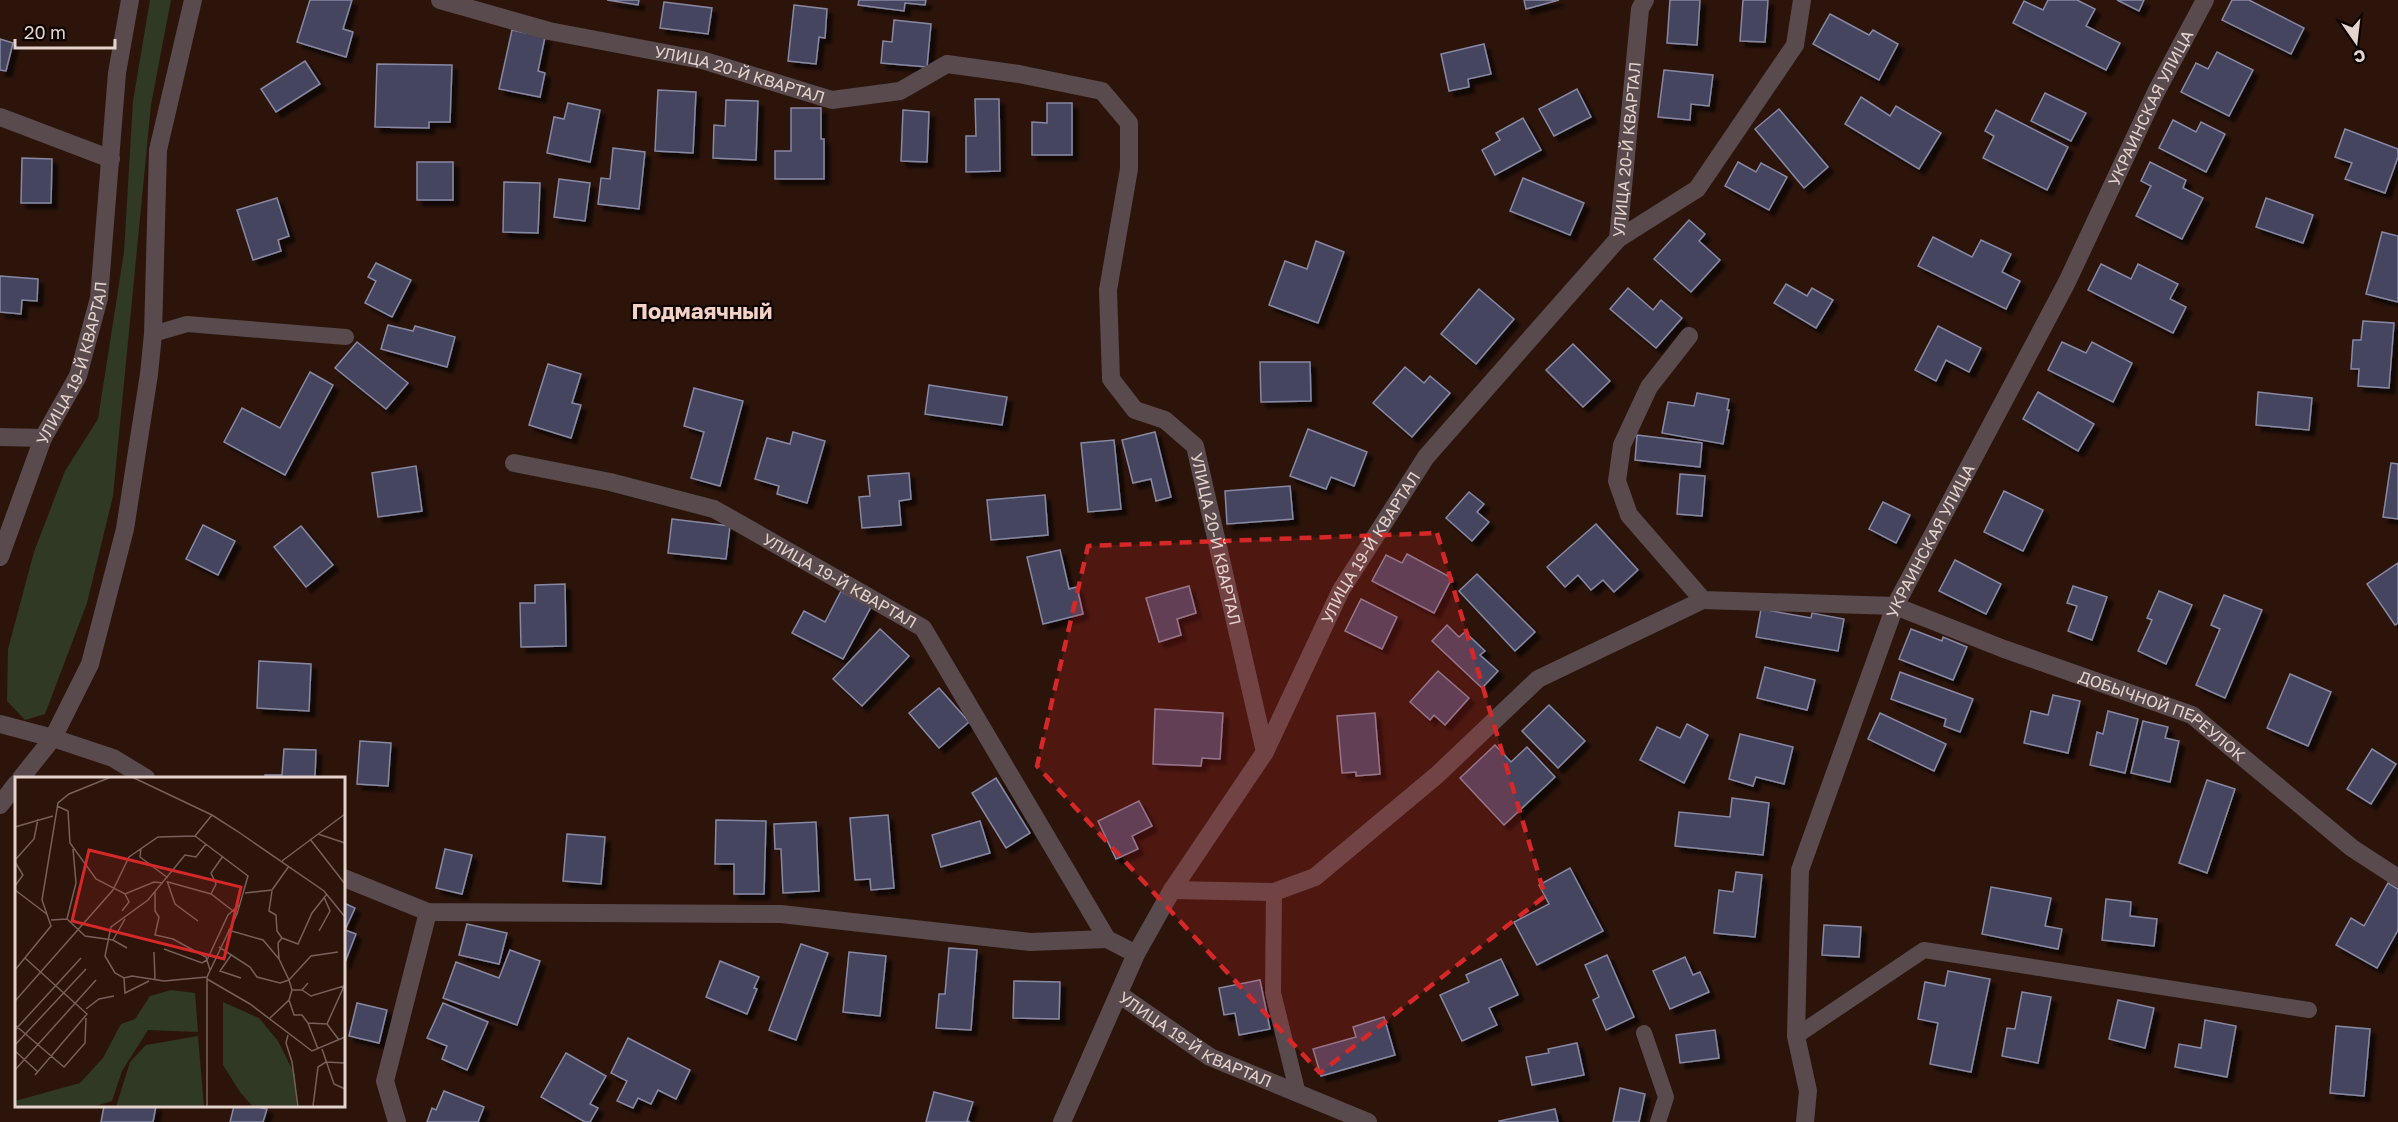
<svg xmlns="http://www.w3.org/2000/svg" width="2398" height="1122" font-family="'Golos Text',sans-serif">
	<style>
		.green { fill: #2f3924 }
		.building { fill: #44455e; stroke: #8788a4; stroke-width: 1.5; filter: url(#shadow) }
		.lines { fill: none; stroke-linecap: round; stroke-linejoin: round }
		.lane { stroke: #584a4d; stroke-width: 16 }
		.street { stroke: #584a4d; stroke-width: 18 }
		.marked { fill: #d62828; fill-opacity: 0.2; stroke: #d62828; stroke-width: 4.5; stroke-dasharray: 12 8; stroke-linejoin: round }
		.labels { text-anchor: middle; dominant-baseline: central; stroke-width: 4.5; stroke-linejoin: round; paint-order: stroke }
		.street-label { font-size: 16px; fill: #e5d3cd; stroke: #0d0402 }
		.district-label { font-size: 22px; font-weight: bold; fill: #f4d2c5; stroke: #0d0402 }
		.inset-road { fill: none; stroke: #766059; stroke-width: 1.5 }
		.view { fill: #d62828; fill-opacity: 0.15; stroke: #d62828; stroke-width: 3 }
		.inset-edge { fill: none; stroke: #e5d3cd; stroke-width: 3 }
	</style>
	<defs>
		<filter id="shadow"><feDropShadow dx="5.5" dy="5.5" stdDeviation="1.5" flood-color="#0009"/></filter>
	</defs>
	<rect width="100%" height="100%" fill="#2c140b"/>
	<polygon class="green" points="150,0 171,0 151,105 113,496 87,603 45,714 25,720 7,701 8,649 34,552 65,471 98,419 124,252 133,101"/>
	<g class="building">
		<polygon points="310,0 352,0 343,29 353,32 346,57 297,42"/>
		<polygon points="607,0 639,0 638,5"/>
		<polygon points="859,0 926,0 925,5 905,3 904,11 858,5"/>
		<polygon points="1524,0 1559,0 1526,9"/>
		<polygon points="1670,0 1700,0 1697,45 1667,43"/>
		<polygon points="1743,0 1768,0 1765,42 1740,41"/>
		<polygon points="2048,0 2077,0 2095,9 2086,26 2120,43 2106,70 2013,23 2024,1 2043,10"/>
		<polygon points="2117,0 2144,0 2139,11"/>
		<polygon points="2232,0 2249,0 2304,28 2291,54 2222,20"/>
		<polygon points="664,2 712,8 708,34 660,28"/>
		<polygon points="794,5 827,9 825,38 819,37 816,64 788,61"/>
		<polygon points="1830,14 1869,35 1873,30 1898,44 1879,80 1813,44"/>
		<polygon points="894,20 931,24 927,67 881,63 883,41 892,42"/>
		<polygon points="512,30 545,37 538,71 545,73 540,97 499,89"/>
		<polygon points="0,39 13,43 6,71 0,70"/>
		<polygon points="1484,44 1491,74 1468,79 1469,87 1449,91 1441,54"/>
		<polygon points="2217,52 2253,70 2229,116 2181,92 2196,63 2208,69"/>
		<polygon points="305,61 320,84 276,112 261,89"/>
		<polygon points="377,64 452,65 450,122 429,122 429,128 375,127"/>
		<polygon points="1664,70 1713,75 1709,106 1691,104 1690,120 1658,117"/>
		<polygon points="1577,89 1591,117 1554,136 1539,109"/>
		<polygon points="658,90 696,92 693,153 655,151"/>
		<polygon points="2045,93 2086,113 2071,141 2031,121"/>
		<polygon points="1861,97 1890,116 1896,106 1941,133 1919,169 1845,124"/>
		<polygon points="975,99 999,99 1000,171 966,172 966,136 976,136"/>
		<polygon points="726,100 758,101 756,160 713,158 714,125 725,126"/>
		<polygon points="568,103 600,110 590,162 547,153 554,117 564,119"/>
		<polygon points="1047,103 1072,103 1072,155 1032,155 1032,122 1047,123"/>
		<polygon points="791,108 821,108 821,139 824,139 824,179 775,179 775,151 791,151"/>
		<polygon points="1779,109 1828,167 1804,188 1755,129"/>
		<polygon points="903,110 929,112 927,162 901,161"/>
		<polygon points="1996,110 2068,147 2047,190 1983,158 1994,136 1985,131"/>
		<polygon points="1523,118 1541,150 1495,175 1482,150 1500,140 1496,133"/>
		<polygon points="2173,120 2196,132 2201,122 2225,134 2206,172 2159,148"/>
		<polygon points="2345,129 2398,149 2398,157 2385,193 2345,179 2352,163 2335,157"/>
		<polygon points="613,148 645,152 639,209 598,204 601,178 610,179"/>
		<polygon points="22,158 52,159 51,203 21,203"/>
		<rect x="417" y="162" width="36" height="38"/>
		<polygon points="1738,162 1756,172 1761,163 1787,177 1769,210 1725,186"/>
		<polygon points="2150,162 2186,180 2183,188 2203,198 2182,239 2136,216 2151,186 2141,181"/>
		<polygon points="1523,178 1584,203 1570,235 1510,211"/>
		<polygon points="559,179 590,183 585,221 554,217"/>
		<polygon points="504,182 540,183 538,233 503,232"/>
		<polygon points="277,198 289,236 278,240 281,251 253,260 237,210"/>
		<polygon points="2266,198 2313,215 2303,243 2256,227"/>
		<polygon points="1689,220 1705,234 1699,241 1720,260 1691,292 1654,259"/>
		<polygon points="2382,232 2398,236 2398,302 2366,294"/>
		<polygon points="1933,237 1972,257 1981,240 2011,254 2002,272 2020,281 2006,309 1918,266"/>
		<polygon points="1316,241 1344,252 1318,323 1269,305 1285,261 1307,269"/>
		<polygon points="376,263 411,280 392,317 365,303 376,281 368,277"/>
		<polygon points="2101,264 2131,279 2138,264 2178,284 2170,299 2186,307 2173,333 2088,290"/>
		<polygon points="0,276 38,279 37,301 22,300 21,314 0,312"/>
		<polygon points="1786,284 1807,296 1812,288 1833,300 1816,328 1774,303"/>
		<polygon points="1628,288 1653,310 1661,300 1682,318 1656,348 1610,309"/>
		<polygon points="1479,289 1514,319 1476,364 1441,334"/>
		<polygon points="2363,321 2394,323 2389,388 2358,386 2359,369 2351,369 2353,340 2361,340"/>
		<polygon points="388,325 413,331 415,326 455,337 447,367 381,349"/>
		<polygon points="1938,326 1981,348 1969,372 1946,360 1936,381 1915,370"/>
		<polygon points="357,342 408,383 386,409 335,368"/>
		<polygon points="2062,342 2086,353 2092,342 2132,363 2113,402 2048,370"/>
		<polygon points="1573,344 1610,381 1583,407 1546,370"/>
		<polygon points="1260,362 1310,362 1311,401 1261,402"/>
		<polygon points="548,364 581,374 572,403 581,405 571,438 529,425"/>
		<polygon points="1405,367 1424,383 1430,376 1450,393 1412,437 1373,403"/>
		<polygon points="310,372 333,385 285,475 224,442 242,408 280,428"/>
		<polygon points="929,385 1007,397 1002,425 925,414"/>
		<polygon points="694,388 743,401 720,486 691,478 704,432 684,426"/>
		<polygon points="2038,392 2094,424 2078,451 2023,419"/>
		<polygon points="2258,392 2312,398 2309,430 2256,425"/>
		<polygon points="1697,393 1729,399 1727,410 1729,410 1723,444 1662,433 1668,402 1694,406"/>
		<polygon points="1308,429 1367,452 1354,486 1331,477 1326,489 1290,476"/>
		<polygon points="793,432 825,441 807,503 777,494 779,486 755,479 767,438 790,444"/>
		<polygon points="1155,432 1171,497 1156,501 1151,479 1133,483 1122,440"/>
		<polygon points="1637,435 1702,443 1700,467 1635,460"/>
		<polygon points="1114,440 1121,509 1088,512 1081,443"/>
		<polygon points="2391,463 2398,464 2398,519 2383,517"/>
		<polygon points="416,466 422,511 378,517 372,473"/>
		<polygon points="909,473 911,499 899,501 901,525 862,528 859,497 870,496 868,476"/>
		<polygon points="1680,474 1705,476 1702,516 1677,514"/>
		<polygon points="1290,486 1293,519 1227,524 1225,491"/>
		<polygon points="2004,491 2043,510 2023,551 1984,532"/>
		<polygon points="1469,492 1484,504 1477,512 1489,522 1472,541 1446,518"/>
		<polygon points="1045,495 1048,535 991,540 987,500"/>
		<polygon points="1883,502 1910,515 1896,543 1869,529"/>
		<polygon points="672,519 730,526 726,559 668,553"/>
		<polygon points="1596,524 1638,570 1614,592 1603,580 1591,590 1578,575 1565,587 1547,567"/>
		<polygon points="203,525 235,541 218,575 186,559"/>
		<polygon points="301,526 333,565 306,587 274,547"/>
		<polygon points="1060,550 1069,589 1077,587 1083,614 1043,624 1027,557"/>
		<polygon points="1407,554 1452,578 1434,613 1372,581 1386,555 1402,563"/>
		<polygon points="1955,560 2001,584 1986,614 1939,591"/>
		<polygon points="2398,563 2398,623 2395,625 2367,584"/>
		<polygon points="1477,574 1535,632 1515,651 1459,591"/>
		<polygon points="565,584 566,646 521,647 520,603 535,603 535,585"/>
		<polygon points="1189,586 1196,613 1177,619 1181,635 1159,642 1146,598"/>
		<polygon points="2073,586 2107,597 2092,640 2068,631 2077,606 2067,603"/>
		<polygon points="841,591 871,607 843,659 792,633 804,611 825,622"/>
		<polygon points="2159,591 2192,605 2166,664 2138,651 2152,620 2147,618"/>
		<polygon points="2224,595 2262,610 2225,698 2196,685 2220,629 2211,625"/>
		<polygon points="1361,599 1397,617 1382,649 1345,631"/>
		<polygon points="1761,609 1811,618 1812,613 1844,619 1838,651 1756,637"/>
		<polygon points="1447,625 1459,637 1465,632 1485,651 1480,655 1498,671 1482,688 1432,641"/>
		<polygon points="880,629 909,656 862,706 833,679"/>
		<polygon points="1911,629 1942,641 1943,637 1967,647 1953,680 1899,659"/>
		<polygon points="259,661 311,664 309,711 257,708"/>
		<polygon points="1765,667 1815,680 1807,710 1757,698"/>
		<polygon points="1438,671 1469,698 1445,725 1434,715 1430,720 1410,702"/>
		<polygon points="1900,672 1973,699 1960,732 1944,726 1946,719 1891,699"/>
		<polygon points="2290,674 2331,692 2308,746 2267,728"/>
		<polygon points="939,688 969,722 939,748 909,713"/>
		<polygon points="2053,695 2080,701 2068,753 2024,743 2031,711 2048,715"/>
		<polygon points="1549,705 1585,741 1558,768 1522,731"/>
		<polygon points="1155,709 1223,713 1220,759 1202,758 1201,766 1153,764"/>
		<polygon points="2108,711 2138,719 2125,773 2090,765 2097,732 2103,734"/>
		<polygon points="1375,713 1380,774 1356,776 1356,772 1342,773 1337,716"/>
		<polygon points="1880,713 1946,744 1934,771 1868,739"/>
		<polygon points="2143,721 2168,727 2165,738 2179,741 2170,782 2131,773"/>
		<polygon points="1687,724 1708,735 1684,783 1640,760 1657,727 1680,738"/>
		<polygon points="1740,734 1793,747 1784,784 1756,777 1753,786 1729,779"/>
		<polygon points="360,741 391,743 388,786 357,784"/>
		<polygon points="1495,745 1511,762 1527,747 1555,777 1504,825 1460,778"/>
		<polygon points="284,749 316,750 315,777 323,778 265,778 265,775 282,775"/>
		<polygon points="2372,749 2396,764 2371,804 2347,789"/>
		<polygon points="996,778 1030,833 1006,848 972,793"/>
		<polygon points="2207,780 2235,789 2207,873 2179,863"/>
		<polygon points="1732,798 1769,803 1763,855 1675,846 1679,812 1730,817"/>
		<polygon points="1139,801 1152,826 1132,836 1138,849 1116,859 1098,821"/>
		<polygon points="888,815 894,888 871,890 870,879 855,880 850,818"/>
		<polygon points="716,820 766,821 764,894 734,894 734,864 715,864"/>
		<polygon points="980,821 990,853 941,867 932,835"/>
		<polygon points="816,822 819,891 783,893 781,849 775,849 774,824"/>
		<polygon points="567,834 605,837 601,884 563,881"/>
		<polygon points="445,849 472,855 462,894 436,888"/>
		<polygon points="1570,868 1603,931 1537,965 1514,922 1549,904 1539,885"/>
		<polygon points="1736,872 1762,875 1755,937 1714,933 1719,890 1733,892"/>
		<polygon points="2388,883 2398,889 2398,930 2377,968 2336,945 2351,918 2364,926"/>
		<polygon points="1991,887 2051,898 2045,926 2062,929 2058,949 1982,934"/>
		<polygon points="2106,899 2131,902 2130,916 2157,919 2154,946 2102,940"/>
		<polygon points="344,903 355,908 345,930 356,934 344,965"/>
		<polygon points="467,924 507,933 499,964 459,955"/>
		<polygon points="1824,925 1861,927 1859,957 1822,955"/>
		<polygon points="801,944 828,953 796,1040 769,1030"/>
		<polygon points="949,948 977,950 971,1030 936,1028 939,994 945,994"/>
		<polygon points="510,950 540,961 517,1025 443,998 456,962 499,978"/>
		<polygon points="849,952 886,956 880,1016 843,1012"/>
		<polygon points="1607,955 1634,1017 1606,1030 1593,1000 1599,997 1585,965"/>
		<polygon points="1685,957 1693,975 1700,972 1709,992 1670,1009 1653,971"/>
		<polygon points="1501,959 1518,995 1489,1008 1497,1025 1462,1041 1440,995 1469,982 1466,975"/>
		<polygon points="720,961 759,977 754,988 757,989 747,1014 706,997"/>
		<polygon points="1948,971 1990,979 1971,1072 1930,1064 1938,1023 1918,1019 1925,982 1945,986"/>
		<polygon points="1260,980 1270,1029 1239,1035 1235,1013 1224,1015 1219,988"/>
		<polygon points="1014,981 1060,982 1059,1019 1013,1018"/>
		<polygon points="2022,992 2051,997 2038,1063 2002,1056 2007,1028 2015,1029"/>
		<polygon points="2118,1000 2154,1008 2145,1048 2109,1039"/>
		<polygon points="357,1003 387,1010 379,1043 349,1036"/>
		<polygon points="443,1003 488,1022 467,1070 442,1059 447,1046 427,1038"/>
		<polygon points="1384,1017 1395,1055 1321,1076 1313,1049 1356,1037 1353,1027"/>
		<polygon points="2205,1020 2236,1026 2227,1077 2175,1067 2179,1044 2201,1048"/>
		<polygon points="2336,1026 2370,1029 2364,1096 2330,1093"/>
		<polygon points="1715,1030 1719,1058 1680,1063 1676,1035"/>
		<polygon points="628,1038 690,1070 676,1099 658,1090 651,1104 638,1098 633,1108 617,1101 627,1081 611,1073"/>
		<polygon points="1577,1043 1584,1075 1532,1085 1526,1057 1549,1053 1548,1049"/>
		<polygon points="566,1053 606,1076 590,1104 598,1108 590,1122 585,1122 541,1097"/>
		<polygon points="1620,1088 1645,1094 1639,1122 1613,1122"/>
		<polygon points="444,1091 484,1107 478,1122 427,1122 432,1108 436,1110"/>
		<polygon points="934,1092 973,1102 967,1121 970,1122 926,1122"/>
		<polygon points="104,1106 156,1106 153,1122 101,1122"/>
		<polygon points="234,1106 254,1106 267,1109 263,1122 230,1122"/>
		<polygon points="1555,1109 1558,1122 1499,1122 1499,1121"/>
	</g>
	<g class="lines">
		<g class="lane">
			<polyline points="153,334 187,324 346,337"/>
			<polyline points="1274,892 1273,993 1298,1094"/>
			<polyline points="1644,1033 1666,1097 1658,1122"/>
			<polyline points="1796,1036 1924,950 2309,1010"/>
		</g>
		<g class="street">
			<path id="s1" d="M440,0L549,31L702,60L832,100L900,91L947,64L1019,74L1102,91L1129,123V169L1108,290L1111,379L1135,410L1165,420L1195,446L1265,752"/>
			<polyline points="0,117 111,159"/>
			<path id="s2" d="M1618,239L1640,9L1645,0"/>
			<path id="s3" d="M1689,336L1649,387L1622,445L1617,481L1629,515L1703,600L1895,606L2004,649L2192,715L2352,848L2398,878"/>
			<polyline points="0,437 43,438"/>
			<path id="s4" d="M514,463L610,482L714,509L923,628L1107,939L1136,954"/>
			<path id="s5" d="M0,557L43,438L78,376L99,298L117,73L130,0"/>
			<polyline points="0,724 53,738 113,758 146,778"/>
			<polyline points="21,778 53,738 90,664 125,529 149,374 153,334 158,150 193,0"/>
			<polyline points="0,805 16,784"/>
			<polyline points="344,878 428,912 781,914 1030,942 1107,939"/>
			<polyline points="1172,890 1274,892 1315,877 1437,775 1538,679 1703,600"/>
			<path id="s6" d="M1120,995L1210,1057L1368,1122"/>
			<polyline points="397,1122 385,1081 428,912"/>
			<path id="s7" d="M1062,1122L1136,954L1172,890L1265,752L1341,590L1426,457L1618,239L1697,189L1795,45L1802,0"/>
			<path id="s8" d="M1805,1122L1808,1091L1796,1036L1800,870L1895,606L2067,282L2156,92L2205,0"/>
		</g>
	</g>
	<path class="marked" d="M1437,533L1545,896L1320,1073L1037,766L1088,546Z"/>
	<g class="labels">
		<g class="street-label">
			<text stroke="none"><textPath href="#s1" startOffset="309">УЛИЦА 20-Й КВАРТАЛ</textPath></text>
			<text stroke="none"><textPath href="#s8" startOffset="1094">УКРАИНСКАЯ УЛИЦА</textPath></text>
			<text stroke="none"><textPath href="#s2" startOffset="90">УЛИЦА 20-Й КВАРТАЛ</textPath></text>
			<text stroke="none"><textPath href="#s5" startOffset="208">УЛИЦА 19-Й КВАРТАЛ</textPath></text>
			<text stroke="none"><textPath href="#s1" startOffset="1191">УЛИЦА 20-Й КВАРТАЛ</textPath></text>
			<text stroke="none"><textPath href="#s8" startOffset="608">УКРАИНСКАЯ УЛИЦА</textPath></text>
			<text stroke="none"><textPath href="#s7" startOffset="654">УЛИЦА 19-Й КВАРТАЛ</textPath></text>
			<text stroke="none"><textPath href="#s4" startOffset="350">УЛИЦА 19-Й КВАРТАЛ</textPath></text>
			<text stroke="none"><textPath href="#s3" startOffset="796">ДОБЫЧНОЙ ПЕРЕУЛОК</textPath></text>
			<text stroke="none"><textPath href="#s6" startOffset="88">УЛИЦА 19-Й КВАРТАЛ</textPath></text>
		</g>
		<g class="district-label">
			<text x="702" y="310">Подмаячный</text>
		</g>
	</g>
	<g transform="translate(15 777)">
		<rect width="330" height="330" fill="#2c140b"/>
		<path d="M156,213L180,216L183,255L133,253L107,294L97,324L77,330H0V324L65,306L88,281L106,247L120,242L135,219ZM208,225L244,241L263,264L280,298L282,330H238L225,315L208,288ZM183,259L189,330H101L115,285L131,268Z" fill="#2f3924"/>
		<path class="inset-road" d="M117,0L197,38L222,54L309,114L330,140M42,29L53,34L55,66L81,102L110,117L139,105L148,106M0,50L38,39M303,57L330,66M180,59L233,99L222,137L192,200V330M295,62L330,107M191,67L181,80L170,78L133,123L96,150L90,179L100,196L109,201L117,199L149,204L192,200M126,71L125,80L153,101M0,83L19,62L23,42M267,84L330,37M0,85L8,98L0,109M152,104L160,127L183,144M153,105L196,117L222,137M0,113L33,138M257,114L254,134L261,138L262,154L267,161M140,115V134L144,140L140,158L158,162L191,180L195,193M230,116L257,113L274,89M196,117L201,107L196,96L208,79M107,134L114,125L110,117M52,142L61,106L58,72M36,143L52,142L70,159L98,163L112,171M213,153L248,163L264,182L274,203L296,179L323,175M304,154L315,134L309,120M98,163L110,142M204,170L235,190L242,200L265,206L274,203L277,213M149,172L187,186L192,183M139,175L140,203M216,178L205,194L226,201M10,181L72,237L20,298M264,182L263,166L267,161L283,167L297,136L312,117M192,183L213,138L224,128M0,193L36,149L27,123L43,26L54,17L96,0M109,201L110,216L134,204M192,202L235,227L297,274L330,260M287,213L296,219L329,209M274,223L279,238H287L293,246L312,247M0,224L98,113L114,80L143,60L180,59L197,38M71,232L84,222L99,219M255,241L274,223L277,213H287L293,206M293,246L303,272M0,248L49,290L70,266L71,241M0,253L66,181M273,258L271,266L277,285L283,330M324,263L312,247L330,207M0,268L71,192M307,272L319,307L330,312M0,274L23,295M0,293L81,203M298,329L303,290L311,285L330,286"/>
		<path class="view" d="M74,73L226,110L209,182L57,144Z"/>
		<rect width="330" height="330" class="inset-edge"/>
	</g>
	<g transform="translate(2356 42) rotate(166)" stroke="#0d0402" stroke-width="4.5" paint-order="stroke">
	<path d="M0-4.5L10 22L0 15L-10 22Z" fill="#e5d3cd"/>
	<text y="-9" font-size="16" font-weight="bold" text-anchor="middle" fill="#e5d3cd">С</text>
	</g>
	<path d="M15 39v9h100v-9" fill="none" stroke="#e5d3cd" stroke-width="3"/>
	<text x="24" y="39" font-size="18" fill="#e5d3cd" stroke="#0d0402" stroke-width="4.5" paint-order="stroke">20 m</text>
</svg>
